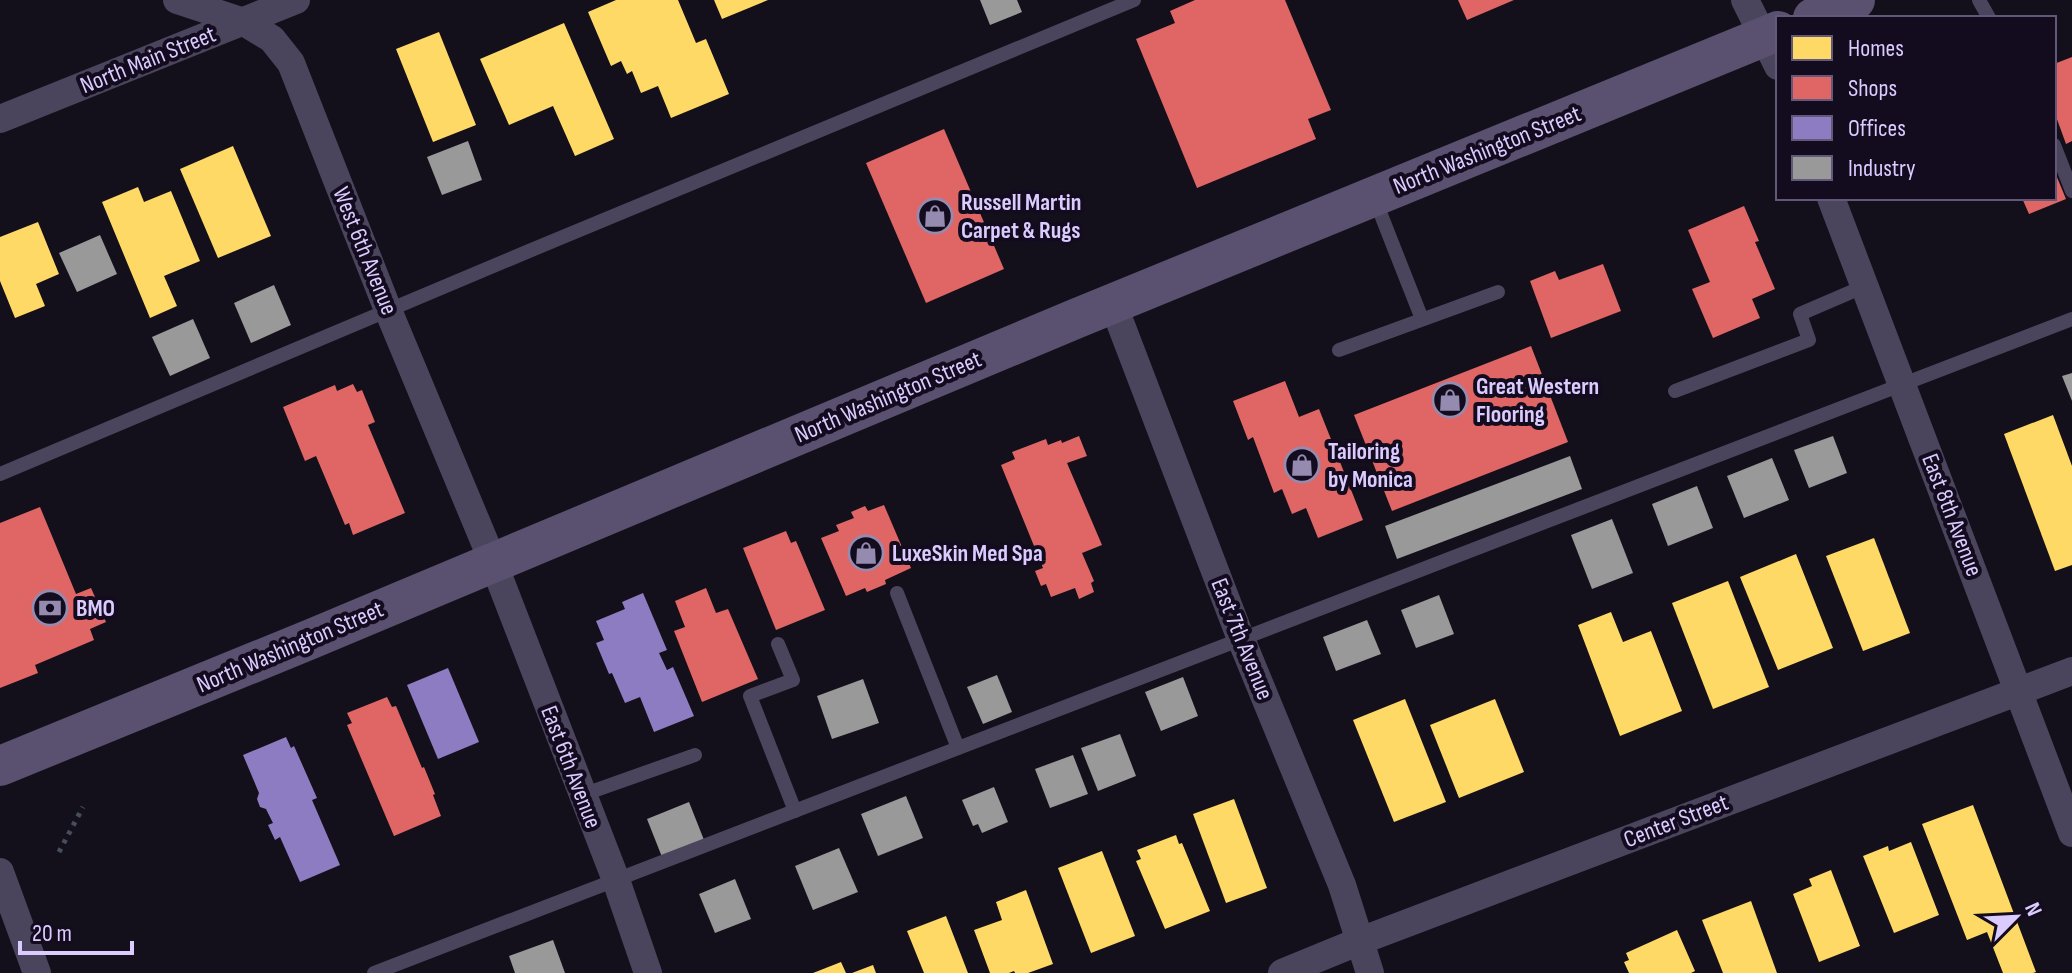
<svg xmlns="http://www.w3.org/2000/svg" width="2072" height="973" font-family="'Sofia Sans Condensed',sans-serif">
	<style>
		.homes { fill: #ffd966 }
		.shops { fill: #e06666 }
		.offices { fill: #8e7cc3 }
		.industry { fill: #999 }
		.lines { fill: none; stroke-linecap: round; stroke-linejoin: round }
		.path { stroke: #464d5d; stroke-width: 5; stroke-dasharray: 4 6; stroke-linecap: butt }
		.service { stroke: #4a455c; stroke-width: 14 }
		.minor { stroke: #4a455c; stroke-width: 28 }
		.secondary { stroke: #59516f; stroke-width: 40 }
		.labels { text-anchor: middle; dominant-baseline: central; stroke-width: 8; stroke-linejoin: round; paint-order: stroke }
		.street-label { font-size: 24px; fill: #dbcbff; stroke: #130c1f }
		.poi-label { font-size: 24px; font-weight: bold; fill: #dbcbff; stroke: #130c1f; text-anchor: start }
	</style>
	<rect width="100%" height="100%" fill="#14101b"/>
	<g class="homes">
		<polygon points="616,0 678,0 696,43 706,39 729,94 671,118 658,86 641,93 632,71 627,74 621,61 611,66 588,12"/>
		<polygon points="714,0 768,0 722,19"/>
		<polygon points="564,23 614,139 575,156 553,106 509,125 480,59"/>
		<polygon points="439,32 476,125 433,142 396,49"/>
		<polygon points="233,146 271,236 218,258 180,169"/>
		<polygon points="138,187 144,202 171,191 200,261 164,276 177,306 150,318 102,202"/>
		<polygon points="38,222 59,274 36,284 45,306 15,318 0,281 0,237"/>
		<polygon points="2053,415 2072,466 2072,565 2055,571 2004,434"/>
		<polygon points="1874,538 1910,633 1863,651 1826,556"/>
		<polygon points="1796,554 1833,648 1778,670 1740,577"/>
		<polygon points="1728,581 1769,687 1713,709 1672,603"/>
		<polygon points="1611,612 1623,642 1651,631 1682,711 1620,736 1578,625"/>
		<polygon points="1405,699 1446,802 1394,822 1353,720"/>
		<polygon points="1495,699 1524,772 1459,798 1430,725"/>
		<polygon points="1234,799 1267,888 1226,903 1193,814"/>
		<polygon points="1973,805 2036,972 2033,973 2003,973 1987,932 1967,940 1922,824"/>
		<polygon points="1176,835 1179,844 1182,843 1210,911 1165,929 1136,861 1141,859 1137,850"/>
		<polygon points="1911,842 1939,915 1894,933 1863,856 1888,846 1889,851"/>
		<polygon points="1102,851 1135,936 1091,953 1058,868"/>
		<polygon points="1831,870 1860,946 1819,962 1793,894 1812,886 1809,879"/>
		<polygon points="1026,890 1053,964 1028,973 1015,973 1014,971 1009,973 990,973 974,930 1002,920 996,902"/>
		<polygon points="1751,901 1777,973 1723,973 1702,920"/>
		<polygon points="946,916 968,973 924,973 907,931"/>
		<polygon points="1677,930 1695,971 1691,973 1629,973 1624,962 1629,960 1626,953"/>
		<polygon points="841,962 846,973 813,973"/>
		<polygon points="873,965 876,973 852,973"/>
	</g>
	<g class="shops">
		<polygon points="1195,0 1285,0 1331,110 1308,119 1316,139 1197,188 1136,39 1175,23 1170,11"/>
		<polygon points="1458,0 1514,0 1467,20"/>
		<polygon points="2072,57 2072,141 2066,144 2054,111 2054,64"/>
		<polygon points="944,129 1004,269 926,303 866,163"/>
		<polygon points="2054,170 2066,199 2029,214 2022,198 2054,198"/>
		<polygon points="1744,206 1759,241 1755,242 1775,289 1752,299 1760,318 1713,338 1692,289 1710,282 1688,230"/>
		<polygon points="1603,264 1621,311 1551,338 1530,281 1555,271 1559,280"/>
		<polygon points="1531,346 1568,442 1392,511 1354,415"/>
		<polygon points="1285,381 1299,417 1319,409 1363,520 1318,538 1306,508 1292,514 1282,489 1274,493 1253,437 1248,440 1233,401"/>
		<polygon points="353,384 357,392 362,390 375,422 368,425 405,513 353,535 349,523 345,525 316,456 305,461 283,407 335,385 337,391"/>
		<polygon points="1079,436 1087,456 1067,463 1102,545 1082,553 1094,581 1091,583 1094,592 1079,599 1075,588 1051,597 1046,584 1041,586 1035,571 1043,568 1001,465 1015,459 1012,452 1046,439 1048,445 1061,440 1062,443"/>
		<polygon points="884,505 911,568 885,580 886,584 867,592 865,588 846,596 821,538 839,531 836,525 854,518 851,512 865,506 868,511"/>
		<polygon points="40,507 76,594 91,588 106,622 90,629 94,640 35,665 38,673 0,688 0,523"/>
		<polygon points="786,531 791,543 796,541 825,610 776,630 743,548"/>
		<polygon points="706,588 716,613 728,609 758,679 702,702 674,631 685,627 675,601"/>
		<polygon points="387,697 392,707 396,706 422,768 424,767 435,794 433,795 441,816 394,836 347,725 352,723 347,713"/>
	</g>
	<g class="offices">
		<polygon points="643,593 667,650 659,653 667,670 673,667 694,716 654,732 640,697 625,703 612,673 609,674 596,643 604,640 596,621 625,609 622,602"/>
		<polygon points="448,668 479,742 438,759 407,685"/>
		<polygon points="286,737 291,748 294,746 317,798 312,800 340,865 300,882 280,837 275,840 268,825 273,823 266,809 260,807 257,799 259,793 243,755"/>
	</g>
	<g class="industry">
		<polygon points="980,0 1017,0 1022,12 990,25"/>
		<polygon points="468,141 482,180 442,195 427,157"/>
		<polygon points="100,235 117,274 77,292 59,253"/>
		<polygon points="274,285 291,325 251,343 234,303"/>
		<polygon points="193,319 210,358 170,376 152,337"/>
		<polygon points="2072,373 2072,401 2062,376"/>
		<polygon points="1833,436 1847,473 1809,488 1794,450"/>
		<polygon points="1570,456 1582,489 1397,559 1385,526"/>
		<polygon points="1772,458 1789,500 1744,518 1727,476"/>
		<polygon points="1697,486 1713,528 1668,546 1652,504"/>
		<polygon points="1612,519 1633,573 1592,589 1571,535"/>
		<polygon points="1439,595 1454,634 1416,648 1401,610"/>
		<polygon points="1367,620 1381,654 1336,671 1323,637"/>
		<polygon points="997,675 1012,712 983,724 967,687"/>
		<polygon points="1183,677 1198,716 1161,731 1145,692"/>
		<polygon points="863,679 879,723 832,739 817,696"/>
		<polygon points="1120,734 1136,776 1098,791 1081,748"/>
		<polygon points="1073,755 1088,794 1050,808 1035,769"/>
		<polygon points="994,787 1008,822 982,833 978,824 973,826 962,800"/>
		<polygon points="906,796 923,838 878,856 861,814"/>
		<polygon points="689,802 704,840 662,857 647,819"/>
		<polygon points="839,848 858,892 813,910 795,866"/>
		<polygon points="735,879 751,919 715,933 699,894"/>
		<polygon points="553,940 565,973 515,973 509,956"/>
	</g>
	<g class="lines">
		<polyline class="path" points="59,852 83,807"/>
		<g class="service">
			<polyline points="1979,0 1989,18"/>
			<polyline points="2054,145 2072,191"/>
			<polyline points="1374,197 1422,319"/>
			<polyline points="1339,350 1498,292"/>
			<polyline points="1675,391 1809,340 1800,314 1865,286"/>
			<polyline points="0,474 529,251 1134,0"/>
			<polyline points="897,593 958,748"/>
			<polyline points="778,644 793,680 750,696 795,811"/>
			<polyline points="582,795 695,755"/>
			<polyline points="374,973 2072,319"/>
		</g>
		<g class="minor">
			<polyline points="177,0 244,22 272,39 291,63 388,310 493,562 616,880 648,973"/>
			<polyline points="1745,0 1778,66"/>
			<polyline points="0,119 296,0"/>
			<polyline points="1831,198 2072,833"/>
			<polyline points="1113,304 1241,639 1342,885 1370,973"/>
			<polyline points="0,872 37,973"/>
			<polyline points="1282,973 1360,941 2072,671"/>
		</g>
		<g class="secondary">
			<polyline points="1813,18 1855,0"/>
			<polyline points="0,766 311,639 1075,319 1778,31"/>
		</g>
	</g>
	<defs>
		<g id="shop-ring" transform="scale(1.8)"><circle r="9.5" fill="#130c1f" stroke="#958aaf" stroke-width="1.5"/><path d="M-5-2.5h2.3a2.7 3.5 0 0 1 5.4 0H5L5.5 6h-11ZM-1.5-2.5h3a1.5 2.3 0 0 0-3 0Z" fill="#958aaf"/></g>
		<g id="bank-ring" transform="scale(1.8)"><circle r="9.5" fill="#130c1f" stroke="#958aaf" stroke-width="1.5"/><path d="M-6-4H6V4H-6ZM0-2.3a2.3 2.3 0 1 0 0 4.6a2.3 2.3 0 1 0 0-4.6Z" fill="#958aaf"/></g>
	</defs>
	<g fill-rule="evenodd">
		<use href="#shop-ring" x="935" y="216"/>
		<use href="#shop-ring" x="1450" y="400"/>
		<use href="#shop-ring" x="1302" y="465"/>
		<use href="#shop-ring" x="866" y="553"/>
		<use href="#bank-ring" x="50" y="608"/>
	</g>
	<g class="labels">
		<g class="street-label">
			<text transform="translate(148 60) rotate(-22)">North Main Street</text>
			<text transform="translate(1487 150) rotate(-22)">North Washington Street</text>
			<text transform="translate(365 251) rotate(68)">West 6th Avenue</text>
			<text transform="translate(888 397) rotate(-23)">North Washington Street</text>
			<text transform="translate(1952 515) rotate(69)">East 8th Avenue</text>
			<text transform="translate(1242 639) rotate(68)">East 7th Avenue</text>
			<text transform="translate(290 647) rotate(-23)">North Washington Street</text>
			<text transform="translate(571 767) rotate(69)">East 6th Avenue</text>
			<text transform="translate(1676 821) rotate(-21)">Center Street</text>
		</g>
		<g class="poi-label">
			<text x="961" y="202">Russell Martin<tspan x="961" dy="28">Carpet &amp; Rugs</tspan></text>
			<text x="1476" y="386">Great Western<tspan x="1476" dy="28">Flooring</tspan></text>
			<text x="1328" y="451">Tailoring<tspan x="1328" dy="28">by Monica</tspan></text>
			<text x="892" y="553">LuxeSkin Med Spa</text>
			<text x="76" y="608">BMO</text>
		</g>
	</g>
	<rect x="1776" y="16" width="280" height="184" fill="#130c1f" stroke="#635879" stroke-width="2"/>
	<rect x="1792" y="36" width="40" height="24" fill="#ffd966" stroke="#635879" stroke-width="2"/>
	<text x="1848" y="56" font-size="24" fill="#dbcbff">Homes</text>
	<rect x="1792" y="76" width="40" height="24" fill="#e06666" stroke="#635879" stroke-width="2"/>
	<text x="1848" y="96" font-size="24" fill="#dbcbff">Shops</text>
	<rect x="1792" y="116" width="40" height="24" fill="#8e7cc3" stroke="#635879" stroke-width="2"/>
	<text x="1848" y="136" font-size="24" fill="#dbcbff">Offices</text>
	<rect x="1792" y="156" width="40" height="24" fill="#999999" stroke="#635879" stroke-width="2"/>
	<text x="1848" y="176" font-size="24" fill="#dbcbff">Industry</text>
	<g transform="translate(2016 917) rotate(66)" stroke="#130c1f" stroke-width="6" paint-order="stroke">
	<path d="M0-6L14 30L0 20L-14 30Z" fill="#dbcbff"/>
	<text y="-12" font-size="22" font-weight="bold" text-anchor="middle" fill="#dbcbff">N</text>
	</g>
	<path d="M20 941v12h112v-12" fill="none" stroke="#dbcbff" stroke-width="4"/>
	<text x="32" y="941" font-size="24" fill="#dbcbff" stroke="#130c1f" stroke-width="6" paint-order="stroke">20 m</text>
</svg>
